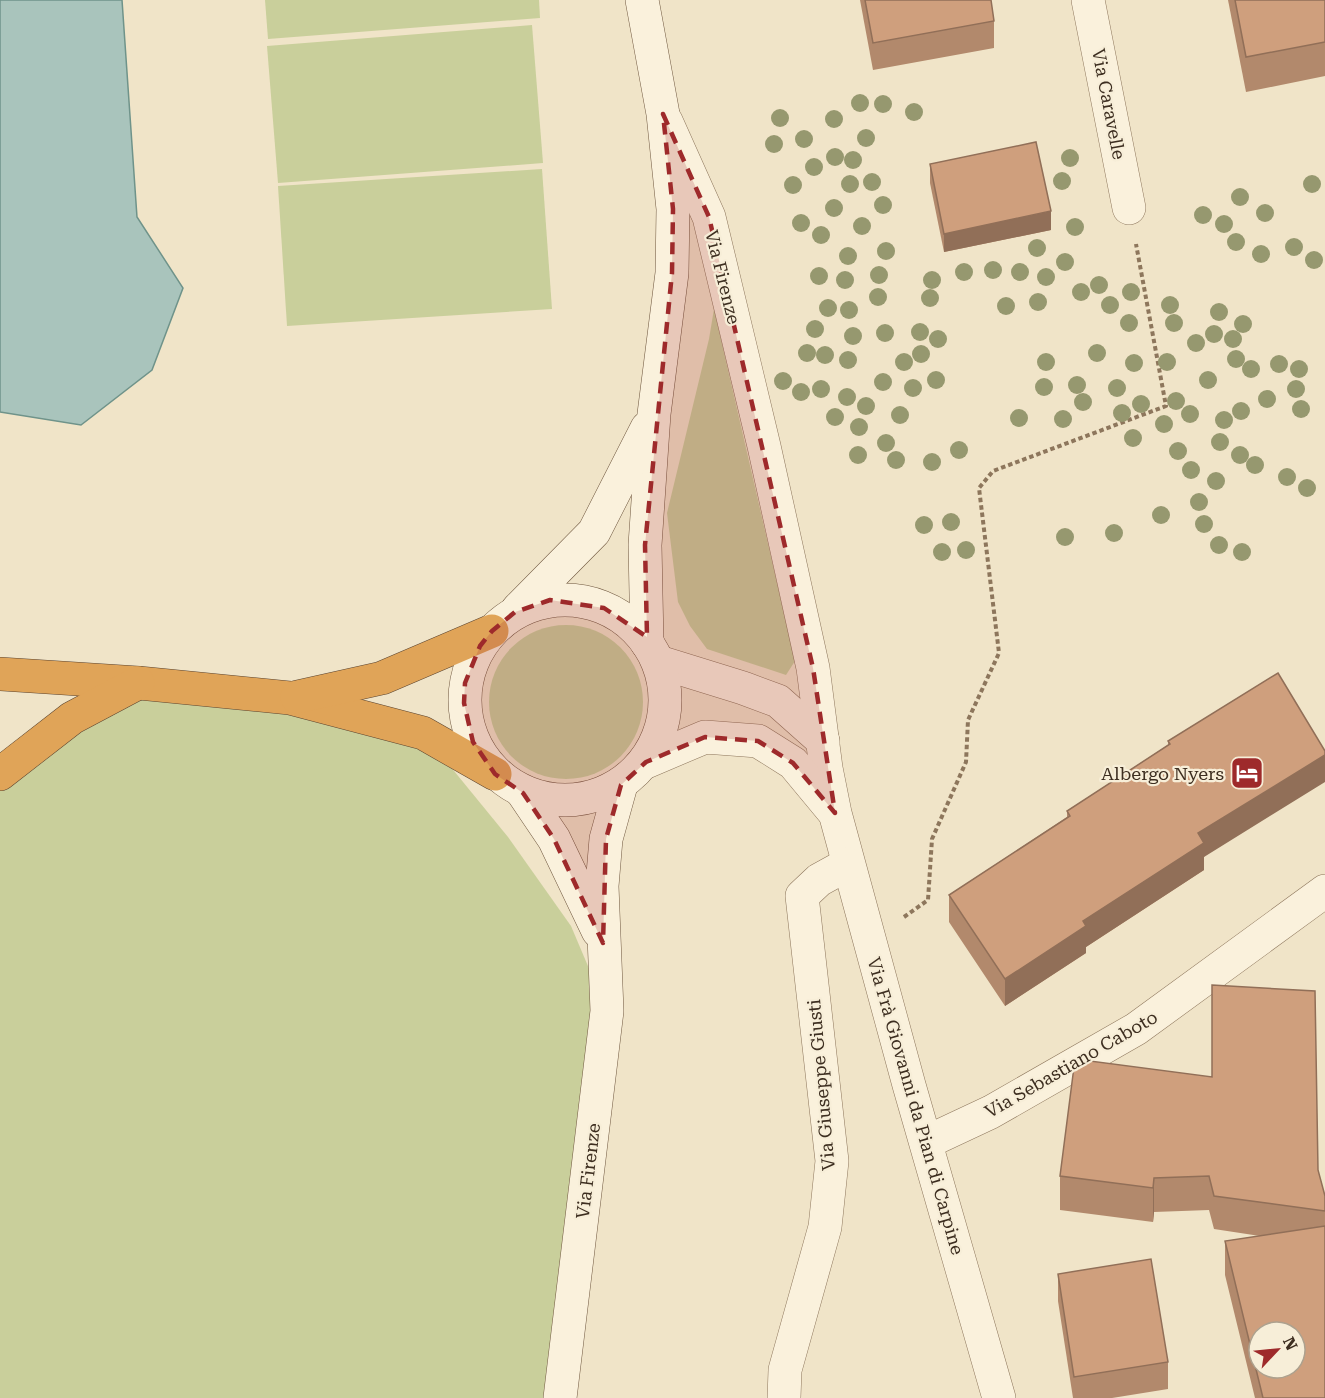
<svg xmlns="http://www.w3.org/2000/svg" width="1325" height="1398" font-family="'Roboto Serif',serif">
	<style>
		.green { fill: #c9cf9b }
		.water { fill: #a9c4bc; stroke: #6f938a; stroke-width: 1.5 }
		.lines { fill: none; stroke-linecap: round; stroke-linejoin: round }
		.minor-casing { stroke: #8d765c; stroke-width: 34 }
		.secondary-casing { stroke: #6f573f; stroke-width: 34 }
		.motorway-casing { stroke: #5b4430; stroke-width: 34 }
		.path { stroke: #8d765c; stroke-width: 4; stroke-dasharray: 4.5 3; stroke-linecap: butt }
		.minor { stroke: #faf1dc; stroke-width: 33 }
		.secondary { stroke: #faf1dc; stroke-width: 33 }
		.motorway { stroke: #e0a458; stroke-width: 33 }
		.tree { fill: #96986f }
		.wall { fill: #b2896c }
		.shaded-wall { fill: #916f58 }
		.building { fill: #cf9f7d; stroke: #916f58; stroke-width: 1.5; fill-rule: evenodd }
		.marked { fill: #9e2a2b; fill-opacity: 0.2; stroke: #9e2a2b; stroke-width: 4.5; stroke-dasharray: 12 8; stroke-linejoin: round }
		.labels { text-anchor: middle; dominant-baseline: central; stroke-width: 4.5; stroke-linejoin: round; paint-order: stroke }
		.street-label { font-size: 18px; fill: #3d2e20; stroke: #f7eed8 }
		.poi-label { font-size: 18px; fill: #3d2e20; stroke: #f7eed8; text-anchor: end }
	</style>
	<rect width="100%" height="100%" fill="#f0e4c8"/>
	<g class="green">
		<polygon points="265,0 539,0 540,18 268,39"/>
		<polygon points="532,25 543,163 278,183 267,46"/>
		<polygon points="542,169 552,309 287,326 278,186"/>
		<polygon points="714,309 795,661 786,675 707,649 690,626 678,602 667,513 709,339"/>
		<circle cx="566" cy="702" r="77"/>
		<polygon points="139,683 423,733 508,837 571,926 607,1011 560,1398 0,1398 0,774"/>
	</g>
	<polygon class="water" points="0,0 122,0 137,217 183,288 152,370 81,425 0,412"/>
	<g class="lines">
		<g class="minor-casing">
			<g id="minor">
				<polyline points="1088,0 1129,208"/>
				<polyline points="666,121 709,217 764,446 813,668 826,768 835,813 909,1085 999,1398"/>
				<polyline points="659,662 743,688 778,701 823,741"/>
				<polyline points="646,762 705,737 758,741 793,763 832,810"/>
				<polyline points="927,1142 991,1112 1136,1029 1325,891"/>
				<polyline points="784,1398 785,1370 825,1227 832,1161 802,896 819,880 848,864"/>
			</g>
		</g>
		<g class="secondary-casing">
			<g id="secondary">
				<polyline points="642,0 663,114 673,209 672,273 654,414 645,545 647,643"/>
				<circle cx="565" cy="700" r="100"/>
				<polyline points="518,609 594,532 647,428"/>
				<polyline points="523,793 554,839 598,931"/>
				<polyline points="560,1398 607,1011 602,886 606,839 621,785"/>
			</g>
		</g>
		<g class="motorway-casing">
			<g id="motorway">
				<polyline points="0,674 139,683 290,698 423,733 495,774"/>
				<polyline points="297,697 382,678 492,631"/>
				<polyline points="0,774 72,718 138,683"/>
			</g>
		</g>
		<polyline class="path" points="904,917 928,900 932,839 966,762 968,720 999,653 979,488 993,471 1166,406 1136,244"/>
		<use href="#minor" class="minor"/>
		<use href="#secondary" class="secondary"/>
		<use href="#motorway" class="motorway"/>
	</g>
	<g class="tree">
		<circle cx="860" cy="103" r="9"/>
		<circle cx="883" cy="104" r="9"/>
		<circle cx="914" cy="112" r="9"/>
		<circle cx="780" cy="118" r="9"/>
		<circle cx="834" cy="119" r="9"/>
		<circle cx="866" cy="138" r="9"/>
		<circle cx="804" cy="139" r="9"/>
		<circle cx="774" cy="144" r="9"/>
		<circle cx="835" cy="157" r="9"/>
		<circle cx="1070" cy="158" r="9"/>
		<circle cx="853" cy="160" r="9"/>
		<circle cx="814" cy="167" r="9"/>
		<circle cx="1062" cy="181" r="9"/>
		<circle cx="872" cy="182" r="9"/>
		<circle cx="850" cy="184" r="9"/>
		<circle cx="1312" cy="184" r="9"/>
		<circle cx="793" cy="185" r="9"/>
		<circle cx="1240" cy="197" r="9"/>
		<circle cx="883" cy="205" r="9"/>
		<circle cx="834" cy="208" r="9"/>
		<circle cx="1265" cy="213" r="9"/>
		<circle cx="1203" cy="215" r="9"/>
		<circle cx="801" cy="223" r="9"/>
		<circle cx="1224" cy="224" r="9"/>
		<circle cx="862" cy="226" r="9"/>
		<circle cx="1075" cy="227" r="9"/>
		<circle cx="821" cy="235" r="9"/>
		<circle cx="1236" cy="242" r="9"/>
		<circle cx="1294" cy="247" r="9"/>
		<circle cx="1037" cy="248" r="9"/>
		<circle cx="886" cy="251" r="9"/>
		<circle cx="1261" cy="254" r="9"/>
		<circle cx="848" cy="256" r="9"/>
		<circle cx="1314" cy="260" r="9"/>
		<circle cx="1065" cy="262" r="9"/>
		<circle cx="993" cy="270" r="9"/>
		<circle cx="964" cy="272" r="9"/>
		<circle cx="1020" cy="272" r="9"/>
		<circle cx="879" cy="275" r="9"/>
		<circle cx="819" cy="276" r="9"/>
		<circle cx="1046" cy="277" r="9"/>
		<circle cx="845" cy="280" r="9"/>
		<circle cx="932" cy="280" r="9"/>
		<circle cx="1099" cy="285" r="9"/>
		<circle cx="1081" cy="292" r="9"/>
		<circle cx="1131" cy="292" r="9"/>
		<circle cx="878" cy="297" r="9"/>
		<circle cx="930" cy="298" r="9"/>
		<circle cx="1038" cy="302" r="9"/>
		<circle cx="1110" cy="305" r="9"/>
		<circle cx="1170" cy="305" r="9"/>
		<circle cx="1006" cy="306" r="9"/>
		<circle cx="828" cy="308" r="9"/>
		<circle cx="849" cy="310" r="9"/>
		<circle cx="1219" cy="312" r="9"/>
		<circle cx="1129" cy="323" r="9"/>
		<circle cx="1174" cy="323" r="9"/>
		<circle cx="1243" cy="324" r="9"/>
		<circle cx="815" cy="329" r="9"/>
		<circle cx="920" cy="332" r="9"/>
		<circle cx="885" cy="333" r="9"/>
		<circle cx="1214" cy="334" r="9"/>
		<circle cx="853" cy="336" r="9"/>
		<circle cx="938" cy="339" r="9"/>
		<circle cx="1233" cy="339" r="9"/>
		<circle cx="1196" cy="343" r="9"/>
		<circle cx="807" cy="353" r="9"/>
		<circle cx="1097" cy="353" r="9"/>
		<circle cx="921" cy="354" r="9"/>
		<circle cx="825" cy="355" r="9"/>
		<circle cx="1236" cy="359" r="9"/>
		<circle cx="848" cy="360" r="9"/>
		<circle cx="904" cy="362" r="9"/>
		<circle cx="1046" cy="362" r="9"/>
		<circle cx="1167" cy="362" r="9"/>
		<circle cx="1134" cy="363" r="9"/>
		<circle cx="1279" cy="364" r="9"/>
		<circle cx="1251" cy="369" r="9"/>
		<circle cx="1299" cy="369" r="9"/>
		<circle cx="936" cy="380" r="9"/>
		<circle cx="1208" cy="380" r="9"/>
		<circle cx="783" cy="381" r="9"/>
		<circle cx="883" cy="382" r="9"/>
		<circle cx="1077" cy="385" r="9"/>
		<circle cx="1044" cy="387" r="9"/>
		<circle cx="913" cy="388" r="9"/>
		<circle cx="1117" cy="388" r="9"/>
		<circle cx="821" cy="389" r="9"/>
		<circle cx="1296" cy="389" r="9"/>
		<circle cx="801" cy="392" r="9"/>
		<circle cx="847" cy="397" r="9"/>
		<circle cx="1267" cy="399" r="9"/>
		<circle cx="1176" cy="401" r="9"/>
		<circle cx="1083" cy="402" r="9"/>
		<circle cx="1141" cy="404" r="9"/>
		<circle cx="866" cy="406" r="9"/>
		<circle cx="1301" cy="409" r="9"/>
		<circle cx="1241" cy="411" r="9"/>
		<circle cx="1122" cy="413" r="9"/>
		<circle cx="1190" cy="414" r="9"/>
		<circle cx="900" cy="415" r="9"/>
		<circle cx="835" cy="417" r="9"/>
		<circle cx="1019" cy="418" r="9"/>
		<circle cx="1063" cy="419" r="9"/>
		<circle cx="1224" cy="420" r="9"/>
		<circle cx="1164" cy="424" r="9"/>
		<circle cx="859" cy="427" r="9"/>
		<circle cx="1133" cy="438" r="9"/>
		<circle cx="1220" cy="442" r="9"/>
		<circle cx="886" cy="443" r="9"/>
		<circle cx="959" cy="450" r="9"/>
		<circle cx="1178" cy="451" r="9"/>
		<circle cx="858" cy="455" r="9"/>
		<circle cx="1240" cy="455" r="9"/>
		<circle cx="896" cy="460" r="9"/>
		<circle cx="932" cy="462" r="9"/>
		<circle cx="1255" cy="465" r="9"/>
		<circle cx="1191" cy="470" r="9"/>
		<circle cx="1287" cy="477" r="9"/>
		<circle cx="1216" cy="481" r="9"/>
		<circle cx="1307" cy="488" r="9"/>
		<circle cx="1199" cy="502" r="9"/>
		<circle cx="1161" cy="515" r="9"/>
		<circle cx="951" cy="522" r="9"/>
		<circle cx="1204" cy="524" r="9"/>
		<circle cx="924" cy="525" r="9"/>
		<circle cx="1114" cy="533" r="9"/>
		<circle cx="1065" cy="537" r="9"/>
		<circle cx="1219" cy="545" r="9"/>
		<circle cx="966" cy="550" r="9"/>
		<circle cx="942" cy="552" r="9"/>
		<circle cx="1242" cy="552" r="9"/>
	</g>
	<g class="wall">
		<polygon points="860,0 991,0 994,21 994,48 873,70"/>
		<polygon points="1228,0 1325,0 1325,76 1246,92"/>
		<polygon points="930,164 1051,230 944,252 930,183"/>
		<polygon points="1278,673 1204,857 1204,870 1086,947 1086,953 1005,1006 949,922 949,895 1067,817 1067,811 1168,745 1168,741"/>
		<polygon points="1318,1170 1325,1196 1325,1398 1255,1398 1225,1275 1225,1241 1260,1236 1214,1229 1209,1210 1154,1212 1153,1222 1060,1210 1060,1176"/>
		<polygon points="1058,1274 1168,1362 1168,1389 1112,1398 1073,1398 1058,1301"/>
	</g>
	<g class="shaded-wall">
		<polygon points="1051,211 1051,230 944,252 944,234"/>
		<polygon points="1325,755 1325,782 1204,857 1204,870 1086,947 1086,953 1005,1006 1005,979 1083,921 1198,833"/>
		<polygon points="1154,1178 1154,1212 1153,1222 1153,1188"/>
	</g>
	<g class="building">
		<polygon points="865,0 991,0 994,21 873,43"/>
		<polygon points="1235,0 1325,0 1325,42 1246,57"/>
		<polygon points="1036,142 1051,211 944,234 930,164"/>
		<polygon points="1278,673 1325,751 1325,755 1198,833 1204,843 1083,921 1086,926 1005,979 949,895 1070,816 1067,811 1170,744 1168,741"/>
		<polygon points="1212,985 1315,991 1318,1170 1325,1196 1325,1211 1214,1196 1209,1176 1154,1178 1153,1188 1060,1176 1075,1059 1212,1077"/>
		<path d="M1325,1226V1398H1263L1225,1241ZM1259,1332H1295V1368H1259Z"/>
		<polygon points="1151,1259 1168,1362 1074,1377 1058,1274"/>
	</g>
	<path class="marked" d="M663,114L709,217L813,668L835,813L793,763L758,741L705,737L646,762L621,785L606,839L603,943L554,839L523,793L495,774L473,742L464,703L465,683L480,646L492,631L515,612L550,600L604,608L647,637L645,545L672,273L673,209Z"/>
	<defs>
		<g id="hotel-square" transform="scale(1.725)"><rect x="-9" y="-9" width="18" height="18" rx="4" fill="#9e2a2b" stroke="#f7eed8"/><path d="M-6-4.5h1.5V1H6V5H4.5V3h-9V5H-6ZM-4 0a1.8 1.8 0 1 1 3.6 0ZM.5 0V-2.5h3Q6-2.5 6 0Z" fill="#fff"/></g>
	</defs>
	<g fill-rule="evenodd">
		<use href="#hotel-square" x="1247" y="773"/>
	</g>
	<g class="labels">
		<g class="street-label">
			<text transform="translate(1109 104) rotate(79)">Via Caravelle</text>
			<text transform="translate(723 277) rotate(76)">Via Firenze</text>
			<text transform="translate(1071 1064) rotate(-30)">Via Sebastiano Caboto</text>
			<text transform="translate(821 1085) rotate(-95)">Via Giuseppe Giusti</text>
			<text transform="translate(916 1106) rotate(74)">Via Frà Giovanni da Pian di Carpine</text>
			<text transform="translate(588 1171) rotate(-83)">Via Firenze</text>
		</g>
		<g class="poi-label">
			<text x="1224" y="773">Albergo Nyers</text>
		</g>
	</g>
	<g transform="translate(1277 1350) rotate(64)"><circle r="28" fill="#f7eed8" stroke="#ada18e" stroke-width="1.5"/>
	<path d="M0-4.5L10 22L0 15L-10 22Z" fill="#9e2a2b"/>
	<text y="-9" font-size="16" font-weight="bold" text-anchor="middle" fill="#3d2e20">N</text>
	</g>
</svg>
